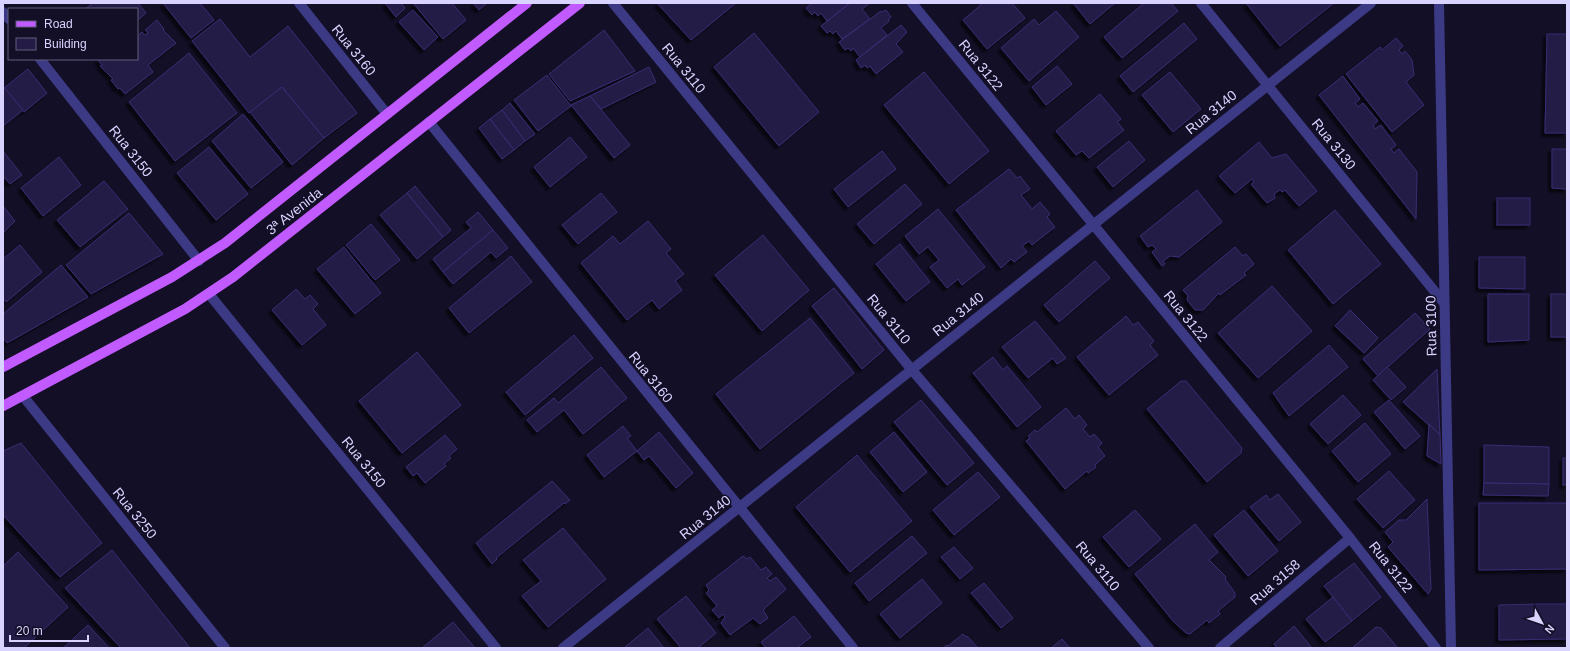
<svg xmlns="http://www.w3.org/2000/svg" width="1570" height="651" font-family="Helvetica,sans-serif">
	<style>
		.building { fill: #241b47; stroke: #3b2d73; filter: url(#shadow) }
		.lines { fill: none; stroke-linecap: round; stroke-linejoin: round }
		.minor { stroke: #3d3a85; stroke-width: 10 }
		.primary { stroke: #c25bff; stroke-width: 10 }
		.labels { text-anchor: middle; dominant-baseline: central; stroke-width: 3; stroke-linejoin: round; paint-order: stroke }
		.street-label { font-size: 14px; fill: #d9d4ff; stroke: #130f26 }
	</style>
	<defs>
		<filter id="shadow"><feDropShadow dx="-3.5" dy="3.5" stdDeviation="1" flood-color="#0009"/></filter>
	</defs>
	<rect width="100%" height="100%" fill="#130f26"/>
	<g class="building">
		<polygon points="93,3 138,3 146,13 137,21 137,9 85,9"/>
		<polygon points="163,3 200,3 214,20 191,38"/>
		<polygon points="385,3 401,3 405,8 396,17"/>
		<polygon points="413,3 452,3 466,20 443,39"/>
		<polygon points="473,3 487,3 479,10"/>
		<polygon points="657,3 736,3 691,40"/>
		<polygon points="812,3 850,3 827,21 821,13 818,16 815,12 812,15 806,8"/>
		<polygon points="850,3 870,3 862,9 870,19 842,39 836,31 833,34 830,31 827,33 821,26"/>
		<polygon points="983,3 1012,3 1025,18 987,49 963,20"/>
		<polygon points="1073,3 1115,3 1090,24"/>
		<polygon points="1144,3 1171,3 1178,11 1122,58 1104,37"/>
		<polygon points="1246,3 1334,3 1280,46"/>
		<polygon points="413,10 438,37 424,50 399,22"/>
		<polygon points="886,10 891,17 888,20 889,21 881,28 887,35 860,57 853,48 851,51 848,48 845,50 839,42 881,11 882,12"/>
		<polygon points="1056,11 1079,37 1029,81 1001,48 1034,19 1039,25"/>
		<polygon points="220,19 250,57 288,26 357,113 324,138 282,87 249,113 192,41"/>
		<polygon points="157,20 164,29 163,30 176,43 148,65 153,72 125,94 120,88 118,89 111,80 113,79 100,66 102,65 97,59 137,59 137,41 139,39 137,36 142,32 145,35 148,33 145,30"/>
		<polygon points="1184,23 1197,39 1133,92 1120,76"/>
		<polygon points="901,25 907,32 896,44 903,52 876,74 870,66 867,68 865,65 861,68 856,60"/>
		<polygon points="604,30 635,71 570,101 549,74"/>
		<polygon points="754,33 819,112 779,146 714,67"/>
		<polygon points="1547,34 1567,34 1567,133 1545,133"/>
		<polygon points="1396,38 1403,46 1399,50 1402,54 1405,51 1412,60 1414,75 1406,82 1424,105 1392,132 1346,74 1380,47 1382,50"/>
		<polygon points="189,53 237,113 175,161 129,102"/>
		<polygon points="1057,66 1072,84 1046,105 1032,87"/>
		<polygon points="649,67 656,82 601,109 590,96"/>
		<polygon points="28,69 47,93 24,112 4,88"/>
		<polygon points="924,72 989,151 949,184 884,105"/>
		<polygon points="1170,72 1201,109 1173,132 1142,95"/>
		<polygon points="547,75 571,106 538,131 514,100"/>
		<polygon points="1343,76 1360,99 1355,103 1358,107 1363,103 1378,121 1373,125 1375,129 1381,125 1396,145 1391,149 1394,153 1399,149 1417,172 1416,219 1319,95"/>
		<polygon points="3,86 23,110 3,126"/>
		<polygon points="282,87 324,138 292,165 250,112"/>
		<polygon points="1100,94 1121,119 1117,122 1124,130 1089,158 1082,151 1076,155 1056,131"/>
		<polygon points="590,96 630,145 614,158 571,105"/>
		<polygon points="510,103 535,134 525,141 502,110"/>
		<polygon points="502,110 525,141 514,150 490,119"/>
		<polygon points="243,114 283,162 251,188 212,141"/>
		<polygon points="490,119 514,150 502,159 479,128"/>
		<polygon points="570,137 587,157 550,187 534,167"/>
		<polygon points="1129,141 1145,160 1113,187 1097,167"/>
		<polygon points="1259,142 1272,158 1286,154 1317,191 1299,206 1285,190 1282,192 1280,190 1274,194 1275,198 1267,203 1251,184 1254,182 1252,179 1235,193 1219,176"/>
		<polygon points="209,147 248,194 216,220 177,173"/>
		<polygon points="1552,149 1567,149 1567,189 1552,188"/>
		<polygon points="3,151 22,175 10,184 3,176"/>
		<polygon points="882,151 896,169 848,207 834,189"/>
		<polygon points="59,157 81,185 43,216 21,188"/>
		<polygon points="1009,169 1017,178 1020,176 1030,189 1021,195 1032,209 1040,202 1050,214 1047,217 1055,227 1032,245 1029,241 1022,246 1027,252 1014,262 1011,259 1001,268 956,210"/>
		<polygon points="104,181 128,209 80,247 57,220"/>
		<polygon points="905,184 922,204 874,244 857,224"/>
		<polygon points="415,186 451,230 443,237 407,193"/>
		<polygon points="1197,190 1222,222 1179,257 1170,256 1163,261 1165,264 1162,266 1152,252 1156,249 1152,245 1148,247 1140,236"/>
		<polygon points="407,193 443,237 417,259 380,215"/>
		<polygon points="601,193 617,212 578,244 562,225"/>
		<rect x="1497" y="198" width="33" height="27"/>
		<polygon points="3,206 15,221 3,233"/>
		<polygon points="938,209 985,267 962,285 958,279 947,288 930,267 939,260 928,247 919,254 905,236"/>
		<polygon points="1335,210 1381,264 1333,304 1288,250"/>
		<polygon points="478,212 493,230 443,272 433,259 471,228 466,222"/>
		<polygon points="129,213 163,254 91,294 66,265"/>
		<polygon points="648,221 671,249 666,253 684,274 675,281 682,290 659,309 652,300 627,320 581,263 613,236 620,244"/>
		<polygon points="371,224 400,260 375,280 346,245"/>
		<polygon points="493,230 508,248 496,258 491,252 453,284 443,272"/>
		<polygon points="763,235 809,290 762,331 715,275"/>
		<polygon points="900,244 930,282 906,301 876,264"/>
		<polygon points="20,245 42,272 6,302 3,298 3,259"/>
		<polygon points="344,247 381,293 355,314 317,269"/>
		<polygon points="1235,247 1243,256 1246,254 1254,264 1244,273 1246,275 1220,295 1219,293 1203,310 1195,310 1187,300 1188,296 1183,290"/>
		<polygon points="511,256 532,282 469,333 449,308"/>
		<polygon points="1479,257 1525,257 1525,289 1479,288"/>
		<polygon points="1095,261 1110,278 1059,322 1044,305"/>
		<polygon points="61,265 88,297 7,343 3,338 3,314"/>
		<polygon points="1272,286 1312,331 1258,378 1218,333"/>
		<polygon points="834,288 884,350 862,369 812,306"/>
		<polygon points="296,289 305,299 310,295 318,304 313,309 326,325 302,345 272,310"/>
		<polygon points="1488,294 1529,294 1529,340 1488,342"/>
		<rect x="1551" y="294" width="16" height="43"/>
		<polygon points="1350,310 1378,338 1364,353 1335,326"/>
		<polygon points="1415,313 1430,329 1378,376 1363,359"/>
		<polygon points="1126,316 1133,325 1138,322 1154,341 1150,345 1158,355 1109,395 1077,357"/>
		<polygon points="810,318 854,373 760,449 716,394"/>
		<polygon points="1035,321 1066,358 1057,364 1053,358 1028,378 1002,347"/>
		<polygon points="574,335 593,358 525,415 506,392"/>
		<polygon points="1329,345 1348,367 1289,416 1273,393"/>
		<polygon points="417,352 461,405 402,453 359,401"/>
		<polygon points="993,357 1003,370 1007,366 1041,407 1017,427 973,373"/>
		<polygon points="601,367 627,398 583,434 564,410 537,432 527,420 554,398 558,403"/>
		<polygon points="1387,367 1406,387 1391,400 1373,380"/>
		<polygon points="1437,369 1440,435 1403,402"/>
		<polygon points="1181,381 1186,381 1242,448 1241,453 1207,482 1147,409"/>
		<polygon points="1343,395 1361,415 1328,444 1310,424"/>
		<polygon points="921,400 974,463 947,485 894,422"/>
		<polygon points="1389,400 1420,436 1405,449 1374,412"/>
		<polygon points="1066,408 1075,419 1079,415 1087,425 1083,429 1090,437 1094,434 1102,443 1098,447 1105,456 1095,465 1096,467 1088,473 1087,471 1065,489 1026,441 1030,438 1028,436 1035,430 1037,432"/>
		<polygon points="1365,423 1391,454 1358,482 1332,451"/>
		<polygon points="1429,424 1440,435 1441,464 1427,456"/>
		<polygon points="623,426 631,436 627,438 637,451 604,477 587,455"/>
		<polygon points="659,432 693,473 676,488 649,456 644,460 637,451"/>
		<polygon points="894,432 927,472 903,492 870,452"/>
		<polygon points="445,435 457,449 449,456 451,458 444,464 446,466 425,483 417,473 413,476 406,467"/>
		<polygon points="21,443 102,543 60,577 3,515 3,451"/>
		<polygon points="1484,445 1549,447 1549,484 1484,483"/>
		<polygon points="857,455 912,521 850,572 796,507"/>
		<rect x="1563" y="458" width="4" height="27"/>
		<polygon points="1389,471 1415,500 1383,528 1357,499"/>
		<polygon points="978,472 1000,497 954,535 933,510"/>
		<polygon points="552,481 570,500 565,504 564,503 496,558 497,559 492,564 476,543"/>
		<polygon points="1484,483 1549,484 1548,496 1483,495"/>
		<polygon points="1278,494 1301,522 1279,541 1250,507 1266,495 1270,500"/>
		<polygon points="1427,499 1431,589 1428,594 1388,547 1393,542 1385,532 1399,520 1406,520"/>
		<polygon points="1479,503 1567,503 1567,569 1479,570"/>
		<polygon points="1135,510 1161,539 1129,567 1103,537"/>
		<polygon points="1244,510 1278,551 1248,576 1214,535"/>
		<polygon points="1195,524 1218,552 1209,560 1226,577 1225,579 1235,593 1235,597 1218,611 1220,614 1209,623 1207,620 1190,634 1186,633 1173,621 1135,574"/>
		<polygon points="563,528 606,579 548,627 522,596 541,581 523,560"/>
		<polygon points="912,536 927,553 869,601 855,583"/>
		<polygon points="954,547 973,568 960,579 941,557"/>
		<polygon points="112,550 190,648 121,648 65,588"/>
		<polygon points="18,552 68,607 24,648 3,648 3,566"/>
		<polygon points="743,556 747,559 750,557 761,570 766,567 772,574 767,578 770,581 776,577 786,589 763,610 768,618 760,624 753,618 730,635 721,623 725,617 723,614 719,618 712,610 717,606 706,593 709,590 706,585"/>
		<polygon points="1354,563 1381,597 1352,621 1324,586"/>
		<polygon points="922,579 942,603 900,638 880,614"/>
		<polygon points="984,583 1013,618 1001,628 971,593"/>
		<polygon points="686,596 716,633 698,648 681,648 657,619"/>
		<polygon points="1333,597 1352,621 1325,642 1306,619"/>
		<polygon points="1540,604 1567,604 1567,639 1499,640 1499,605"/>
		<polygon points="794,616 811,637 797,648 766,648 761,642"/>
		<polygon points="453,622 475,648 422,648"/>
		<polygon points="88,625 109,648 63,648"/>
		<polygon points="1294,626 1312,648 1277,648 1274,644"/>
		<polygon points="1376,627 1381,628 1398,648 1352,648"/>
		<polygon points="648,628 664,648 626,648 625,647"/>
		<polygon points="963,634 966,637 967,636 978,648 943,648 947,645 948,646"/>
		<polygon points="1062,639 1070,648 1051,648"/>
	</g>
	<g class="lines">
		<g class="minor">
			<polyline points="299,3 387,114"/>
			<polyline points="613,3 912,370 1149,648"/>
			<polyline points="912,3 1350,538 1436,648"/>
			<polyline points="1201,3 1444,303"/>
			<polyline points="1439,3 1451,648"/>
			<polyline points="3,12 9,19"/>
			<polyline points="40,59 199,261"/>
			<polyline points="429,122 853,648"/>
			<polyline points="209,294 496,648"/>
			<polyline points="23,396 225,648"/>
			<polyline points="563,648 1371,3"/>
			<polyline points="1220,648 1350,538"/>
		</g>
		<g class="primary">
			<polyline points="3,367 172,277 225,243 527,3"/>
			<polyline points="3,406 185,309 233,277 580,3"/>
		</g>
	</g>
	<g class="labels">
		<g class="street-label">
			<text transform="translate(354 50) rotate(51)">Rua 3160</text>
			<text transform="translate(981 65) rotate(51)">Rua 3122</text>
			<text transform="translate(684 68) rotate(51)">Rua 3110</text>
			<text transform="translate(1211 112) rotate(-39)">Rua 3140</text>
			<text transform="translate(1334 144) rotate(51)">Rua 3130</text>
			<text transform="translate(131 151) rotate(52)">Rua 3150</text>
			<text transform="translate(294 211) rotate(-38)">3ª Avenida</text>
			<text transform="translate(958 314) rotate(-39)">Rua 3140</text>
			<text transform="translate(1186 316) rotate(51)">Rua 3122</text>
			<text transform="translate(889 319) rotate(51)">Rua 3110</text>
			<text transform="translate(1431 326) rotate(-91)">Rua 3100</text>
			<text transform="translate(651 377) rotate(51)">Rua 3160</text>
			<text transform="translate(364 462) rotate(51)">Rua 3150</text>
			<text transform="translate(135 513) rotate(51)">Rua 3250</text>
			<text transform="translate(705 517) rotate(-39)">Rua 3140</text>
			<text transform="translate(1098 566) rotate(50)">Rua 3110</text>
			<text transform="translate(1391 567) rotate(52)">Rua 3122</text>
			<text transform="translate(1275 582) rotate(-41)">Rua 3158</text>
		</g>
	</g>
	<rect width="1570" height="651" fill="none" stroke="#d9d4ff" stroke-width="8"/>
	<rect x="8" y="8" width="130" height="52" fill="#130f26" stroke="#625e7d"/>
	<rect x="16" y="21" width="20" height="6" fill="#c25bff" stroke="#625e7d"/>
	<text x="44" y="28" font-size="12" fill="#d9d4ff">Road</text>
	<rect x="16" y="38" width="20" height="12" fill="#241b47" stroke="#625e7d"/>
	<text x="44" y="48" font-size="12" fill="#d9d4ff">Building</text>
	<g transform="translate(1542 623) rotate(130)" stroke="#130f26" stroke-width="3" paint-order="stroke">
	<path d="M0-3L7 15L0 10L-7 15Z" fill="#d9d4ff"/>
	<text y="-6" font-size="11" font-weight="bold" text-anchor="middle" fill="#d9d4ff">N</text>
	</g>
	<path d="M10 635v6h78v-6" fill="none" stroke="#d9d4ff" stroke-width="2"/>
	<text x="16" y="635" font-size="12" fill="#d9d4ff" stroke="#130f26" stroke-width="3" paint-order="stroke">20 m</text>
</svg>
